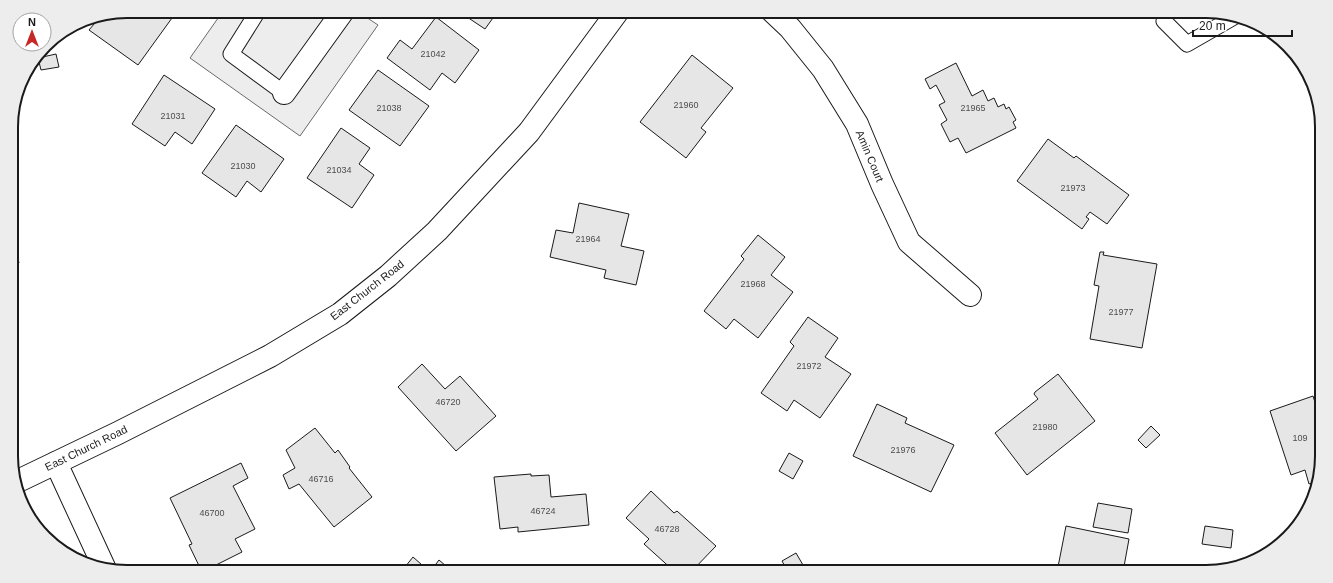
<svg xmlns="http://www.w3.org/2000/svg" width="1333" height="583" font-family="Arial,sans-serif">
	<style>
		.parking { fill: #ededed; stroke: #6a6a6a }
		.building { fill: #e6e6e6; stroke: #1a1a1a }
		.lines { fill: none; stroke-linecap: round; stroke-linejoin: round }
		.lane-casing { stroke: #1a1a1a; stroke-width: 17 }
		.street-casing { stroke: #1a1a1a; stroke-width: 24 }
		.secondary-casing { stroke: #1a1a1a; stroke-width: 24 }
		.lane { stroke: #fff; stroke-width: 15 }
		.street { stroke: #fff; stroke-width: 22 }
		.secondary { stroke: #fff; stroke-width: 22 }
		.labels { text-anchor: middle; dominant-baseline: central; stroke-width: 3; stroke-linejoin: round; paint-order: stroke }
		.number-label { font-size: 9px; fill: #4d4d4d }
		.street-label { font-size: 11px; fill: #1a1a1a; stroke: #fff }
		.rim { fill: none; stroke: #1a1a1a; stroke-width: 2 }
	</style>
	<rect width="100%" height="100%" fill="#fff"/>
	<polygon class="parking" points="223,11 357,11 378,25 300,136 190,58"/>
	<g class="building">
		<polygon points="127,11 162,11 172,18 138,65 89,30 100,17"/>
		<polygon points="458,11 498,11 485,29"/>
		<polygon points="436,17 479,50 455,83 442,73 430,90 387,58 400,40 412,49"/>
		<polygon points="56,54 59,67 41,70 38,58"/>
		<polygon points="692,55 733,88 701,128 706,132 686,158 640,122"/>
		<polygon points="956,63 972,96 983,90 988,101 994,98 998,107 1004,104 1006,109 1009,107 1016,120 1013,122 1016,128 966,153 958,138 950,142 941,124 947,120 939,105 945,102 936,85 930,89 925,79"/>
		<polygon points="378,70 429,106 400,146 349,110"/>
		<polygon points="164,75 215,109 192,144 175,132 165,146 132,124"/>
		<polygon points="236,125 284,159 261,192 247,181 236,197 202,173"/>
		<polygon points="341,128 370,148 359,164 374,175 352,208 307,178"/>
		<polygon points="1048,139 1074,158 1076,156 1129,195 1107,224 1090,212 1086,217 1089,219 1082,229 1017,181"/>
		<polygon points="579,203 629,214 621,246 644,251 636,285 604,278 606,270 550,257 556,230 573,233"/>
		<polygon points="758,235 785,257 771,275 793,292 758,338 734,319 726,329 704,311 744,259 741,256"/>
		<polygon points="12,238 19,263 12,265"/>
		<polygon points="1100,252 1104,252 1103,255 1157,264 1142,348 1090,339 1099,286 1094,285"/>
		<polygon points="808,317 838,338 825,357 851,374 820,418 794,400 787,411 761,393 794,346 790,342"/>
		<polygon points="422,364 445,389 460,376 496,416 456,451 398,387"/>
		<polygon points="1058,374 1095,421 1027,475 995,433 1038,399 1034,394 1035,392"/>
		<polygon points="1313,396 1321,421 1322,421 1322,456 1317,481 1309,484 1305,470 1291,475 1270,411"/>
		<polygon points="877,404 907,418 905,423 954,445 931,492 853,456"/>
		<polygon points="1151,426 1160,435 1146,448 1138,440"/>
		<polygon points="315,428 335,453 338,450 350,467 349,468 372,497 334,527 299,484 289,489 283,475 295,468 286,450"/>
		<polygon points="789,453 803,461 793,479 779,471"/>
		<polygon points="241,463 248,478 233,486 255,529 235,539 242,552 202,572 189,545 192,544 170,498"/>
		<polygon points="531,474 531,476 549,475 551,497 586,494 589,525 518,532 518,527 500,529 494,477"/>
		<polygon points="651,491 674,513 677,511 716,546 691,572 675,572 644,544 649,539 626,518"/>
		<polygon points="1098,503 1132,509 1128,533 1093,527"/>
		<polygon points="1066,526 1129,539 1123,572 1057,572"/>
		<polygon points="1205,526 1233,530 1231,548 1202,544"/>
		<polygon points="796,553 803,565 791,572 788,572 782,561"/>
		<polygon points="413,557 430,572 439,560 453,572 401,572"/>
	</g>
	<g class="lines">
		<g class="lane-casing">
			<g id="lane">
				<polyline points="258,11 231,54 284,93"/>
				<polyline points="1167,11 1164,21 1187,44 1234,17"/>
			</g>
		</g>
		<g class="street-casing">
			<g id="street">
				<polyline points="772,11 790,28 823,69 857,124 882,184 909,242 970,295"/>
				<polyline points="284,93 343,11"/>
				<polyline points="56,463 104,567"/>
			</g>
		</g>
		<g class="secondary-casing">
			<polyline id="secondary" points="16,482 118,433 270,356 340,314 388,276 437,231 529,132 618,11"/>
		</g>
		<use href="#lane" class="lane"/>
		<use href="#street" class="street"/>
		<use href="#secondary" class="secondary"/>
	</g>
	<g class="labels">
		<g class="number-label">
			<text x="433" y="54">21042</text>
			<text x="686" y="105">21960</text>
			<text x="389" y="108">21038</text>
			<text x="973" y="108">21965</text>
			<text x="173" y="116">21031</text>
			<text x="243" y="166">21030</text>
			<text x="339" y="170">21034</text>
			<text x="1073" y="188">21973</text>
			<text x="588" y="239">21964</text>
			<text x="753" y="284">21968</text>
			<text x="1121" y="312">21977</text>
			<text x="809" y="366">21972</text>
			<text x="448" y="402">46720</text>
			<text x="1045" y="427">21980</text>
			<text x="1300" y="438">109</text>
			<text x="903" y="450">21976</text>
			<text x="321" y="479">46716</text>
			<text x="543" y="511">46724</text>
			<text x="212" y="513">46700</text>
			<text x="667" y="529">46728</text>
		</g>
		<g class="street-label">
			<text transform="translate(870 156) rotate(67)">Amin Court</text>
			<text transform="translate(367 290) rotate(-38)">East Church Road</text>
			<text transform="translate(86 448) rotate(-26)">East Church Road</text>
		</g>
	</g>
	<path d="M0 0H1333V583H0ZM127 18H1206A109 109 0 0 1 1315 127V456A109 109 0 0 1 1206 565H127A109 109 0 0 1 18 456V127A109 109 0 0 1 127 18Z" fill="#ededed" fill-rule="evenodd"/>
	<path class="rim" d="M127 18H1206A109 109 0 0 1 1315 127V456A109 109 0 0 1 1206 565H127A109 109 0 0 1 18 456V127A109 109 0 0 1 127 18Z"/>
	<g transform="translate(32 32)"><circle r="19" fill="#ffffff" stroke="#a3a3a3"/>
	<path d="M0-3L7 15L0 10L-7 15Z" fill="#c62828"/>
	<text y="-6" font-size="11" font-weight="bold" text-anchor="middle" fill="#1a1a1a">N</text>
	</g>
	<path d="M1193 30v6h99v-6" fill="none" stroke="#1a1a1a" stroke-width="2"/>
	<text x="1199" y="30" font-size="12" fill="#1a1a1a" stroke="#ffffff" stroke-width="3" paint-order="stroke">20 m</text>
</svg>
